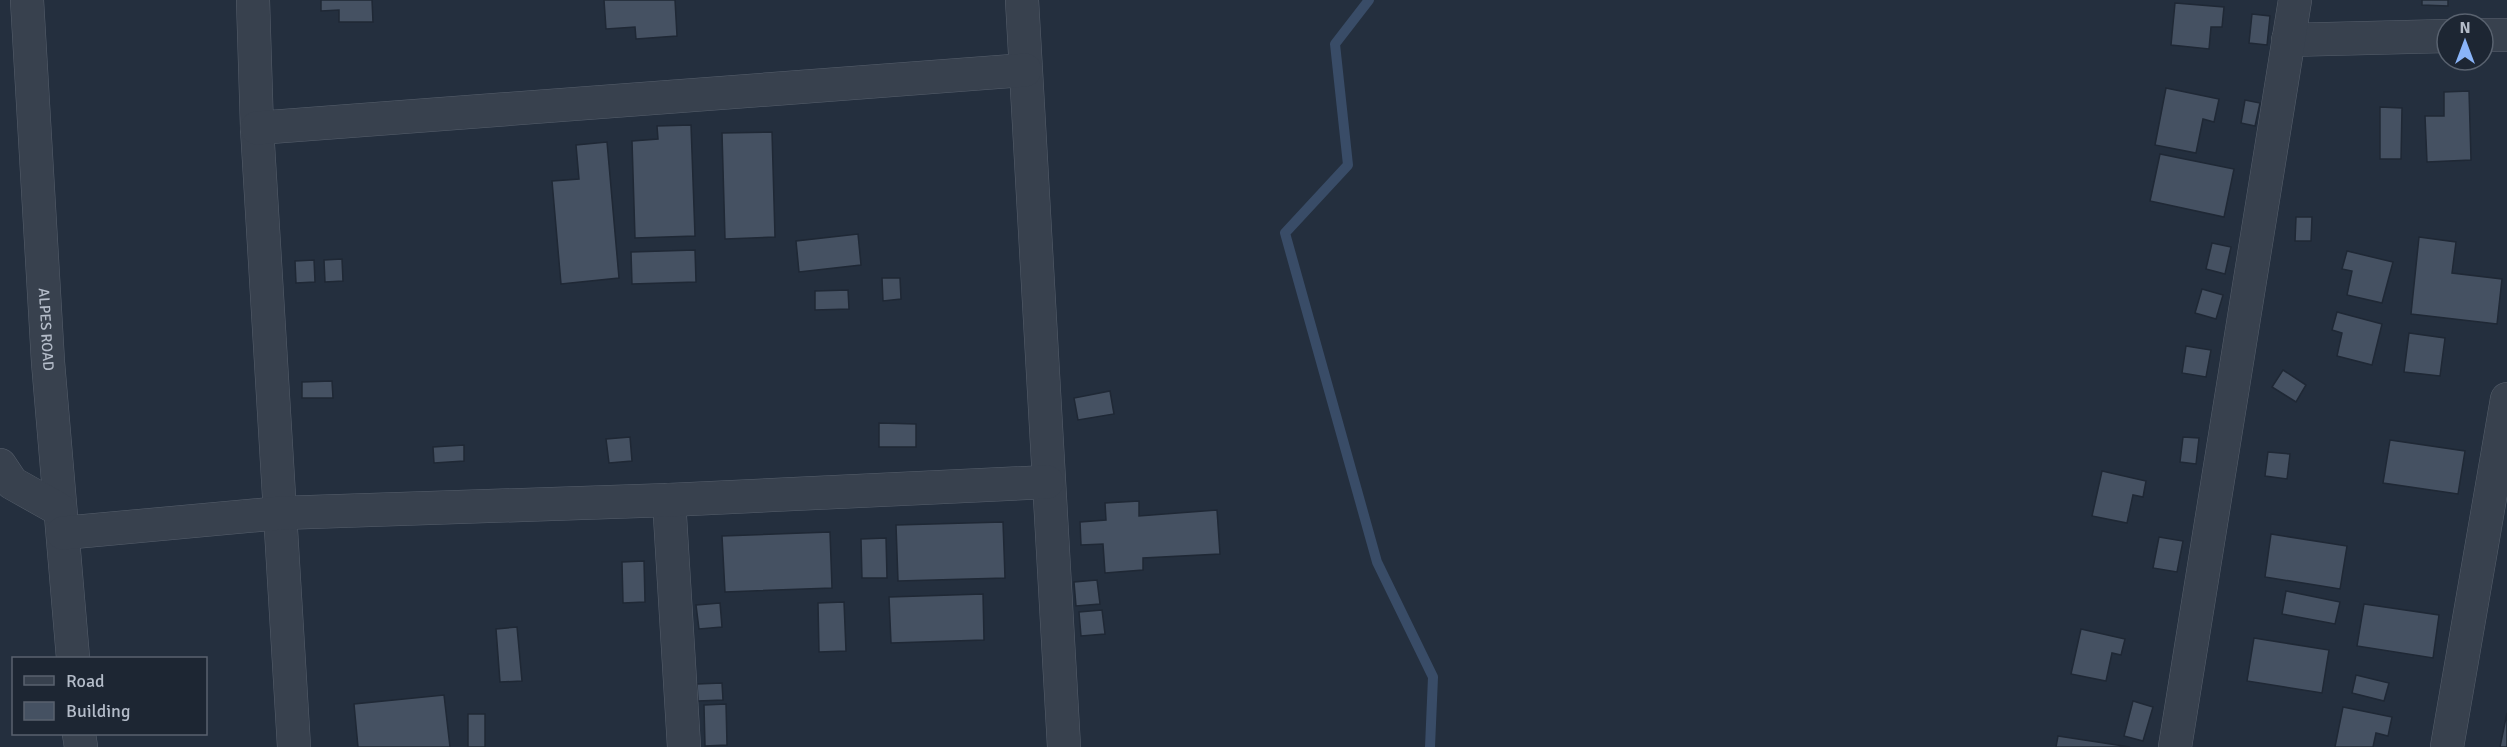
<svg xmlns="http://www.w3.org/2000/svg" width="2507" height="747" font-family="Signika,sans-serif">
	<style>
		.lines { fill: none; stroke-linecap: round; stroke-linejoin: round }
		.stream { stroke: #394c67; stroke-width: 10 }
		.building { fill: #455162; stroke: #1f2835; stroke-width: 1.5 }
		.minor-casing { stroke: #565f6c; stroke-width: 34 }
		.minor { stroke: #38414e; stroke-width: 33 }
		.labels { text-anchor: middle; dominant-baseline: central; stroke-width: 4.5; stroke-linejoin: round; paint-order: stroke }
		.street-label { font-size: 15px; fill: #b4bcc9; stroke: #1d2633 }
	</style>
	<rect width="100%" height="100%" fill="#242f3e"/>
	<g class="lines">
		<polyline class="stream" points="1369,0 1335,44 1348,165 1285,233 1377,562 1433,677 1430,747"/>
	</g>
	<g class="building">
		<polygon points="321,0 372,0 373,22 339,22 339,10 321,11"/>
		<polygon points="604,0 675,0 677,36 636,39 635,27 606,29"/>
		<polygon points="2422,0 2448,0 2448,6 2422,5"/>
		<polygon points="2175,3 2224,7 2222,27 2211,27 2209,49 2171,45"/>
		<polygon points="2252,14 2270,16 2267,45 2249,43"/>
		<polygon points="2166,88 2219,99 2214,122 2203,119 2196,153 2155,145"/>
		<polygon points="2469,91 2471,160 2427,162 2425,116 2444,116 2444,92"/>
		<polygon points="2245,100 2260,103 2255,126 2241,123"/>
		<polygon points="2380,107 2402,108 2401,159 2380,159"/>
		<polygon points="691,125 695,236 635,238 632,141 658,139 657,126"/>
		<polygon points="772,132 775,237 725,239 722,133"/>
		<polygon points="607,142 619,278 561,284 552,181 579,179 576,145"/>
		<polygon points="2160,154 2234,169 2224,217 2150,201"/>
		<polygon points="2296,217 2312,217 2311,241 2295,241"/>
		<polygon points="858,234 861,265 799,272 796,241"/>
		<polygon points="2419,237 2456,242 2452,273 2502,279 2497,324 2411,314"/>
		<polygon points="2212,243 2231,247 2225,274 2206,269"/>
		<polygon points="695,250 696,282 632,284 631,252"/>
		<polygon points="2347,251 2393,262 2382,303 2347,295 2352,271 2342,269"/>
		<polygon points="342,259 343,281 325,282 324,260"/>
		<polygon points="314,260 315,282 296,283 295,261"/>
		<polygon points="882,278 900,278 901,299 883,301"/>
		<polygon points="2202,289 2223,295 2216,319 2195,313"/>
		<polygon points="848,290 849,309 815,310 815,291"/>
		<polygon points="2337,312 2382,324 2372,365 2337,356 2342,333 2332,330"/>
		<polygon points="2409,333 2445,338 2440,376 2404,372"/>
		<polygon points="2186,346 2211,350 2206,377 2182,373"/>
		<polygon points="2283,370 2306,385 2296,402 2272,387"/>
		<polygon points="332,381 333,398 302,398 302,382"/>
		<polygon points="1110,391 1114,414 1078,420 1074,398"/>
		<polygon points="879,423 916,424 916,447 879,447"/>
		<polygon points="630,437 632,461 609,463 606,439"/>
		<polygon points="2183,437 2199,438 2196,464 2180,462"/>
		<polygon points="2390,440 2465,451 2458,494 2383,483"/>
		<polygon points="464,445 464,461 434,463 433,447"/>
		<polygon points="2268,452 2290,454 2287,479 2265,476"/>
		<polygon points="2102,471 2146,481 2143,497 2133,495 2127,523 2092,516"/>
		<polygon points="1139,501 1139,516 1217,510 1220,554 1143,558 1143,570 1105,573 1103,544 1081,545 1080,522 1106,520 1105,503"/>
		<polygon points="1003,522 1005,578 898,581 896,525"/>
		<polygon points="830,532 832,588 725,592 722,536"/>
		<polygon points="2271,534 2347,546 2340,589 2265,577"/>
		<polygon points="2159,537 2183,541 2177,572 2153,568"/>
		<polygon points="886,538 887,578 862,578 861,539"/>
		<polygon points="644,561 645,602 623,603 622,562"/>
		<polygon points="1097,580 1100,604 1076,606 1074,582"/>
		<polygon points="2286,591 2340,602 2335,624 2282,614"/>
		<polygon points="983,594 984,640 891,643 889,597"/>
		<polygon points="844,602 846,651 819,652 818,603"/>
		<polygon points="720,603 722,627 699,629 696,605"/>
		<polygon points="2364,604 2439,615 2433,658 2357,646"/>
		<polygon points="1102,610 1105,634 1081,636 1079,612"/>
		<polygon points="517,627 522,681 500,682 496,629"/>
		<polygon points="2081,629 2125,639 2121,655 2112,653 2106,681 2071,674"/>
		<polygon points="2254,638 2329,650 2322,693 2247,681"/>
		<polygon points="2356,675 2389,683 2384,701 2352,693"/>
		<polygon points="722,683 723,700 698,701 697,684"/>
		<polygon points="444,695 450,747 358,747 354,704"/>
		<polygon points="2133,701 2153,707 2143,741 2124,736"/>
		<polygon points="726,704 727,745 705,746 704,705"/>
		<polygon points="2343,707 2392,717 2388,736 2376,733 2373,747 2335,747"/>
		<polygon points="2507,713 2507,747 2500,747"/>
		<rect x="468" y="714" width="17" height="33"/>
		<polygon points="2058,736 2130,747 2056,747"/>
	</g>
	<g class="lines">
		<g class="minor-casing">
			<g id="minor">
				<path id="s1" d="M27,0L48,362L73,658"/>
				<polyline points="253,0 257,128 294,747"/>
				<path d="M1022,0C1034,249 1048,498 1064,747"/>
				<polyline points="2483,35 2507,35"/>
				<polyline points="2288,40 2447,36"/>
				<polyline points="257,128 1025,70"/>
				<polyline points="0,465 12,483 60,510"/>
				<polyline points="669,500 684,747"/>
				<polyline points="63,533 281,513 669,500 1047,482"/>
				<polyline points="79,734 81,747"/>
				<polyline points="2175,747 2295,0"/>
				<polyline points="2447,747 2507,399"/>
			</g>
		</g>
		<use href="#minor" class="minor"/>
	</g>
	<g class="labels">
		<g class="street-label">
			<text stroke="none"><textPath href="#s1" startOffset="330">ALPES ROAD</textPath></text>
		</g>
	</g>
	<rect x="12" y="657" width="195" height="78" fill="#1d2633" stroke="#59626f" stroke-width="1.5"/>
	<rect x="24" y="676" width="30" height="9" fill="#38414e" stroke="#59626f" stroke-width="1.5"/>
	<text x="66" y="687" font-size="18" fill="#b4bcc9">Road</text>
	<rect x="24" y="702" width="30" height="18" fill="#455162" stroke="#59626f" stroke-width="1.5"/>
	<text x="66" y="717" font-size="18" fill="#b4bcc9">Building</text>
	<g transform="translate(2465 42)"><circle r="28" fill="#1d2633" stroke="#59626f" stroke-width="1.5"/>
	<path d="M0-4.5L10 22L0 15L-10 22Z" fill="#8ab4f8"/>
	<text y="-9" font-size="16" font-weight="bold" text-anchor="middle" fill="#b4bcc9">N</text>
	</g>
</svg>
